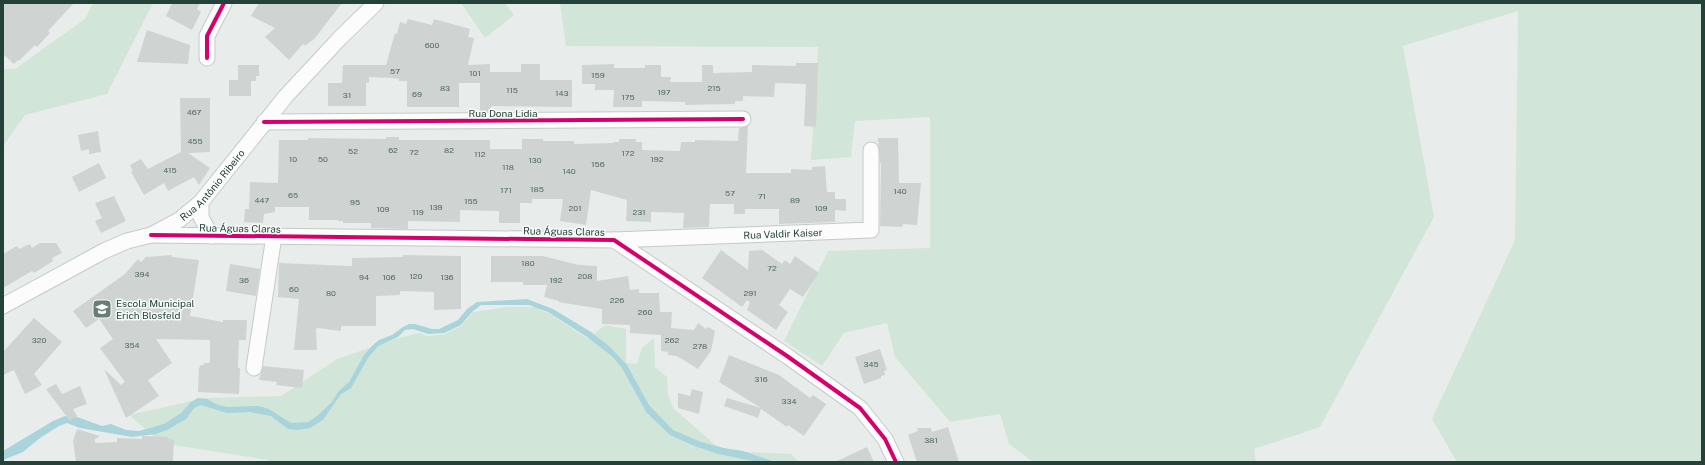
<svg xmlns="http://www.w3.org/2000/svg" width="1705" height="465" font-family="'Public Sans',sans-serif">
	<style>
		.green { fill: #d1e6d8 }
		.water { fill: #a9d4db }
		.building { fill: #cfd4d2 }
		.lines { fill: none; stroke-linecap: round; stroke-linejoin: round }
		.minor-casing { stroke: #c5cac8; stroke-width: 17 }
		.minor { stroke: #fcfcfc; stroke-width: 15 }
		.cycleway-casing { stroke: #f7fbf9; stroke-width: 6 }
		.cycleway { stroke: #d6006c; stroke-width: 4 }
		.labels { text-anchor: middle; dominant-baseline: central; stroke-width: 3; stroke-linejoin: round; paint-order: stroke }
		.number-label { font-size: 8px; fill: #506761 }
		.street-label { font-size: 10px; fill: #24423a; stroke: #f7fbf9 }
		.poi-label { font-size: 10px; fill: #24423a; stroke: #f7fbf9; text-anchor: start }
	</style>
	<rect width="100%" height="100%" fill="#e8edeb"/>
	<g class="green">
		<polygon points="93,3 153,3 107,94 25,115 3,146 3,69 15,69 85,19"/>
		<polygon points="461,3 505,3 514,15 485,38"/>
		<polygon points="560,3 1702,3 1702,462 1457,462 1432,419 1515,240 1518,11 1403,46 1434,217 1320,427 1254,449 1256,462 1033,462 1009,444 1000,414 950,422 895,357 887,323 844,333 822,366 784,341 828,251 930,248 930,117 855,121 851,157 811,160 818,47 566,46"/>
		<polygon points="507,307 536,307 550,314 588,339 605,325 626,329 626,363 637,364 642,348 654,338 655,367 667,377 668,394 673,408 722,451 791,454 799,462 268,462 268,460 161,443 129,415 205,398 281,396 337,359 395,339 419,333 428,336 445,334 461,326 473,312"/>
	</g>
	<polygon class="water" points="527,299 553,309 591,332 609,346 627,365 649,405 673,430 701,442 724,448 743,451 775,462 758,462 718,454 692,445 670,435 646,412 622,368 613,357 587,337 548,312 529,305 481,305 472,312 461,325 444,333 428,334 413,329 405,330 398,337 378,346 368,358 351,388 341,394 323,420 310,428 298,430 288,429 271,416 249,412 227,413 201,405 194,408 186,419 167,430 156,434 132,437 80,428 67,423 59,426 40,438 23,452 3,460 3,451 53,421 65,416 77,417 102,426 111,424 126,430 139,431 164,424 181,413 191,402 198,398 207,399 218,405 228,407 258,406 269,409 291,423 308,422 317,416 331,403 338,392 349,382 364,355 373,345 379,340 392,335 403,327 409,324 415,324 432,329 439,329 458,320 467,309 477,302"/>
	<g class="building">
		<polygon points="3,3 74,3 48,31 50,33 37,47 35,45 19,61 18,60 14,64 3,54"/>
		<polygon points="172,3 200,3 197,9 201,12 192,30 166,16"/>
		<polygon points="259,3 342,3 315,38 305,46 303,44 289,60 265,37 275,28 251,16"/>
		<polygon points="408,19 432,25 434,19 470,29 468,37 474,38 468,65 490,64 490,72 521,72 521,64 540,64 540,80 572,80 572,107 491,106 491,112 480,112 480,83 459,83 459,107 407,107 407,81 399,81 399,79 391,78 369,77 369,83 366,83 366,106 328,106 328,83 342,83 343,65 386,65 395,33 397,34 400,22 406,24"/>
		<polygon points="147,30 190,45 188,64 137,62"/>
		<polygon points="796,63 818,63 816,127 804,126 806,84 775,83 774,97 743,96 743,101 735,101 735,104 685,105 685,102 642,101 642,107 613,107 614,90 595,90 595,84 582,84 582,65 614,64 614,68 645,68 645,65 661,65 661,77 671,77 670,82 702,82 702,65 713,65 713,73 752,72 752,65 796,66"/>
		<polygon points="238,65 259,65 259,76 256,76 256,81 251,81 251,96 229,96 229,80 238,80"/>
		<polygon points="180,98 210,98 210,152 188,153 210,168 199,185 194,177 168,191 164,183 144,195 131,172 133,171 130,165 141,159 148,169 181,152"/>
		<polygon points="748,126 746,173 791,173 791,169 812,170 812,167 825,166 827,192 835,192 835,199 846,199 846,211 835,210 835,222 779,224 779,209 745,209 745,214 734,214 734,204 710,204 709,227 683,228 684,213 651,212 651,222 626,221 627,200 591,190 586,225 560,221 563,199 532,199 532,203 520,203 520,223 499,223 499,211 460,210 460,222 408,221 408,229 371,228 371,223 343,223 343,221 338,221 338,220 309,220 309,207 275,207 275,212 264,214 263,223 244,222 245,209 249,209 250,182 278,183 279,140 308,140 308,138 386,139 386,137 399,137 399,140 490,140 490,149 522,149 522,139 543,139 543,141 574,141 574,144 614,143 613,142 619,142 619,139 636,139 636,142 642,142 642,150 680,151 681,142 695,142 695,140 738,141 739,128"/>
		<polygon points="98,131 101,152 89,154 89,149 81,151 78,135"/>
		<polygon points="878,138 898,138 899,183 921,183 917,225 903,224 902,227 880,226 881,163 880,163"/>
		<polygon points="99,163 106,178 79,192 72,177"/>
		<polygon points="114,196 126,221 101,233 95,221 102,218 95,203"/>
		<polygon points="40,243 56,243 62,253 52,258 53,261 34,273 32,271 3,288 3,254 17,246 19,249 30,244 32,248"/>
		<polygon points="721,250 748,270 749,251 762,250 782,264 785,260 790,264 795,256 819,273 803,297 790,289 779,305 788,312 776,330 747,310 750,302 747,300 742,307 702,278"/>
		<polygon points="172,255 172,257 199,260 190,316 223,322 223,320 247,320 246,340 239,340 238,363 238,368 240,368 239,394 198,392 199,368 201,365 204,365 204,363 210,363 210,340 156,339 172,363 148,380 159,396 126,418 104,369 121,385 125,382 100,348 113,339 99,319 86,328 73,311 125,274 138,259 141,262 146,257"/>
		<polygon points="403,255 461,256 461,309 434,310 434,292 400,291 400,295 376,296 376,326 341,326 341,331 318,328 316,329 317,350 294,350 299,299 278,297 279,263 352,266 352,258 403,257"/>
		<polygon points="491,256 543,256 579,265 597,266 597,281 628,276 630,290 639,289 639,293 659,293 660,312 672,312 671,328 694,330 698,323 706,329 708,327 715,331 711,351 698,369 677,356 668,355 668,352 661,351 661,335 630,333 630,325 602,324 602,309 558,302 559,301 544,297 547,285 523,285 523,282 491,282"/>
		<polygon points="230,264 260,269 256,296 226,291"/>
		<polygon points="34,318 62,342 34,374 42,385 25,394 14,370 3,375 3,352"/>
		<polygon points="880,349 887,370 884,371 885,375 881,376 881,378 864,384 855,357"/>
		<polygon points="729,355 779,375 810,398 813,395 826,404 804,436 788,425 787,427 761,409 758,418 724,406 727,398 761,408 719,382"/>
		<polygon points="263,366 304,370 302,388 276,385 277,382 259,380"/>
		<polygon points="56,384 62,394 80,386 87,404 73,409 77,416 70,421 46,389"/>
		<polygon points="692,389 703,392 699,414 678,408 678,393 690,396"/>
		<polygon points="948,427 959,462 917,462 908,435 918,431 917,428 931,428 932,432"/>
		<polygon points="77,429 100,436 95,439 95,443 117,442 117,438 142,439 142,436 168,437 168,439 174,440 173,462 76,462 73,441"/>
		<polygon points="867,447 874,462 835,462"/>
	</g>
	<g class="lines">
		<g class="minor-casing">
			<g id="minor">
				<polyline points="207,58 207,36 224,3"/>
				<polyline points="264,122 743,119"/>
				<polyline points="201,202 201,217 211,236"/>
				<polyline points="151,235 614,240 787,356 860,408 885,439 896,462"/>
				<path id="s1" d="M614,240L871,230V150"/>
				<path id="s2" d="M3,306L104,251L127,241L151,235L179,220L201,202L286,96L340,38L376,3"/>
				<polyline points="254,368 274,236"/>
			</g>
		</g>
		<use href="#minor" class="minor"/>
		<g class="cycleway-casing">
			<g id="cycleway">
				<polyline points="207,58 207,36 224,3"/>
				<polyline points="264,122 743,119"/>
				<polyline points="151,235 614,240 787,356 860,408 885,439 896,462"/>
			</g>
		</g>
		<use href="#cycleway" class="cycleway"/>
	</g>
	<defs>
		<g id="school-square" transform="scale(1)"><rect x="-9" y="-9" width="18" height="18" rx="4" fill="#697e78" stroke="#f7fbf9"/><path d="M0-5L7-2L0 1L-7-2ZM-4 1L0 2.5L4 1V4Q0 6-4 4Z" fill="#fff"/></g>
	</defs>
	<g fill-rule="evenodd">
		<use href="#school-square" x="102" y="309"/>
	</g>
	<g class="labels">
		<g class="number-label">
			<text x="432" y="45">600</text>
			<text x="395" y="71">57</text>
			<text x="475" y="73">101</text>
			<text x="598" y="75">159</text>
			<text x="445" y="88">83</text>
			<text x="714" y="88">215</text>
			<text x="512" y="90">115</text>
			<text x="664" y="92">197</text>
			<text x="562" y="93">143</text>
			<text x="417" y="94">69</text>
			<text x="347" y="95">31</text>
			<text x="628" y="97">175</text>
			<text x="194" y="112">467</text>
			<text x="195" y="141">455</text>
			<text x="393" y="150">62</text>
			<text x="449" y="150">82</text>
			<text x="353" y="151">52</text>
			<text x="414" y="152">72</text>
			<text x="628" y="153">172</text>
			<text x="480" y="154">112</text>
			<text x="293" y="159">10</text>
			<text x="323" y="159">50</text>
			<text x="657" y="159">192</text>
			<text x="535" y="160">130</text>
			<text x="598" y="164">156</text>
			<text x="508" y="167">118</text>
			<text x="170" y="170">415</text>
			<text x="569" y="171">140</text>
			<text x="537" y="189">185</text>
			<text x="506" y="190">171</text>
			<text x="900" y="191">140</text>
			<text x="730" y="193">57</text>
			<text x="293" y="195">65</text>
			<text x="762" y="196">71</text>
			<text x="262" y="200">447</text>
			<text x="795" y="200">89</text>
			<text x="471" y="201">155</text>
			<text x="355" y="202">95</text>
			<text x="436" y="207">139</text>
			<text x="575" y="208">201</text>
			<text x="821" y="208">109</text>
			<text x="383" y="209">109</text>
			<text x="418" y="212">119</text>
			<text x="639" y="212">231</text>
			<text x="528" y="263">180</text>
			<text x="772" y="268">72</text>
			<text x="142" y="274">394</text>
			<text x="416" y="276">120</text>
			<text x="585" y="276">208</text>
			<text x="364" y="277">94</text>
			<text x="389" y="277">106</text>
			<text x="447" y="277">136</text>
			<text x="244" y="280">36</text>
			<text x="556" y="280">192</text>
			<text x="294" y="289">60</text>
			<text x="331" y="293">80</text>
			<text x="750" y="293">291</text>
			<text x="617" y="300">226</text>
			<text x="645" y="312">260</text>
			<text x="39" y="340">320</text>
			<text x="672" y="340">262</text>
			<text x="132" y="345">354</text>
			<text x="700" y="346">278</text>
			<text x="871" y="364">345</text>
			<text x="761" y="379">316</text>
			<text x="789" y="401">334</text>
			<text x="931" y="440">381</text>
		</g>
		<g class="street-label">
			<text x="503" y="113">Rua Dona Lidia</text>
			<text stroke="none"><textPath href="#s2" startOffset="245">Rua Antônio Ribeiro</textPath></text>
			<text transform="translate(240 228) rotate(1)">Rua Águas Claras</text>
			<text transform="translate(564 231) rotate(1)">Rua Águas Claras</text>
			<text stroke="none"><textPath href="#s1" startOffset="169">Rua Valdir Kaiser</textPath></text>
		</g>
		<g class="poi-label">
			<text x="116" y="303">Escola Municipal<tspan x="116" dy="12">Erich Blosfeld</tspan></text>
		</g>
	</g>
	<rect width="1705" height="465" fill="none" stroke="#24423a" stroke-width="8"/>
</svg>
